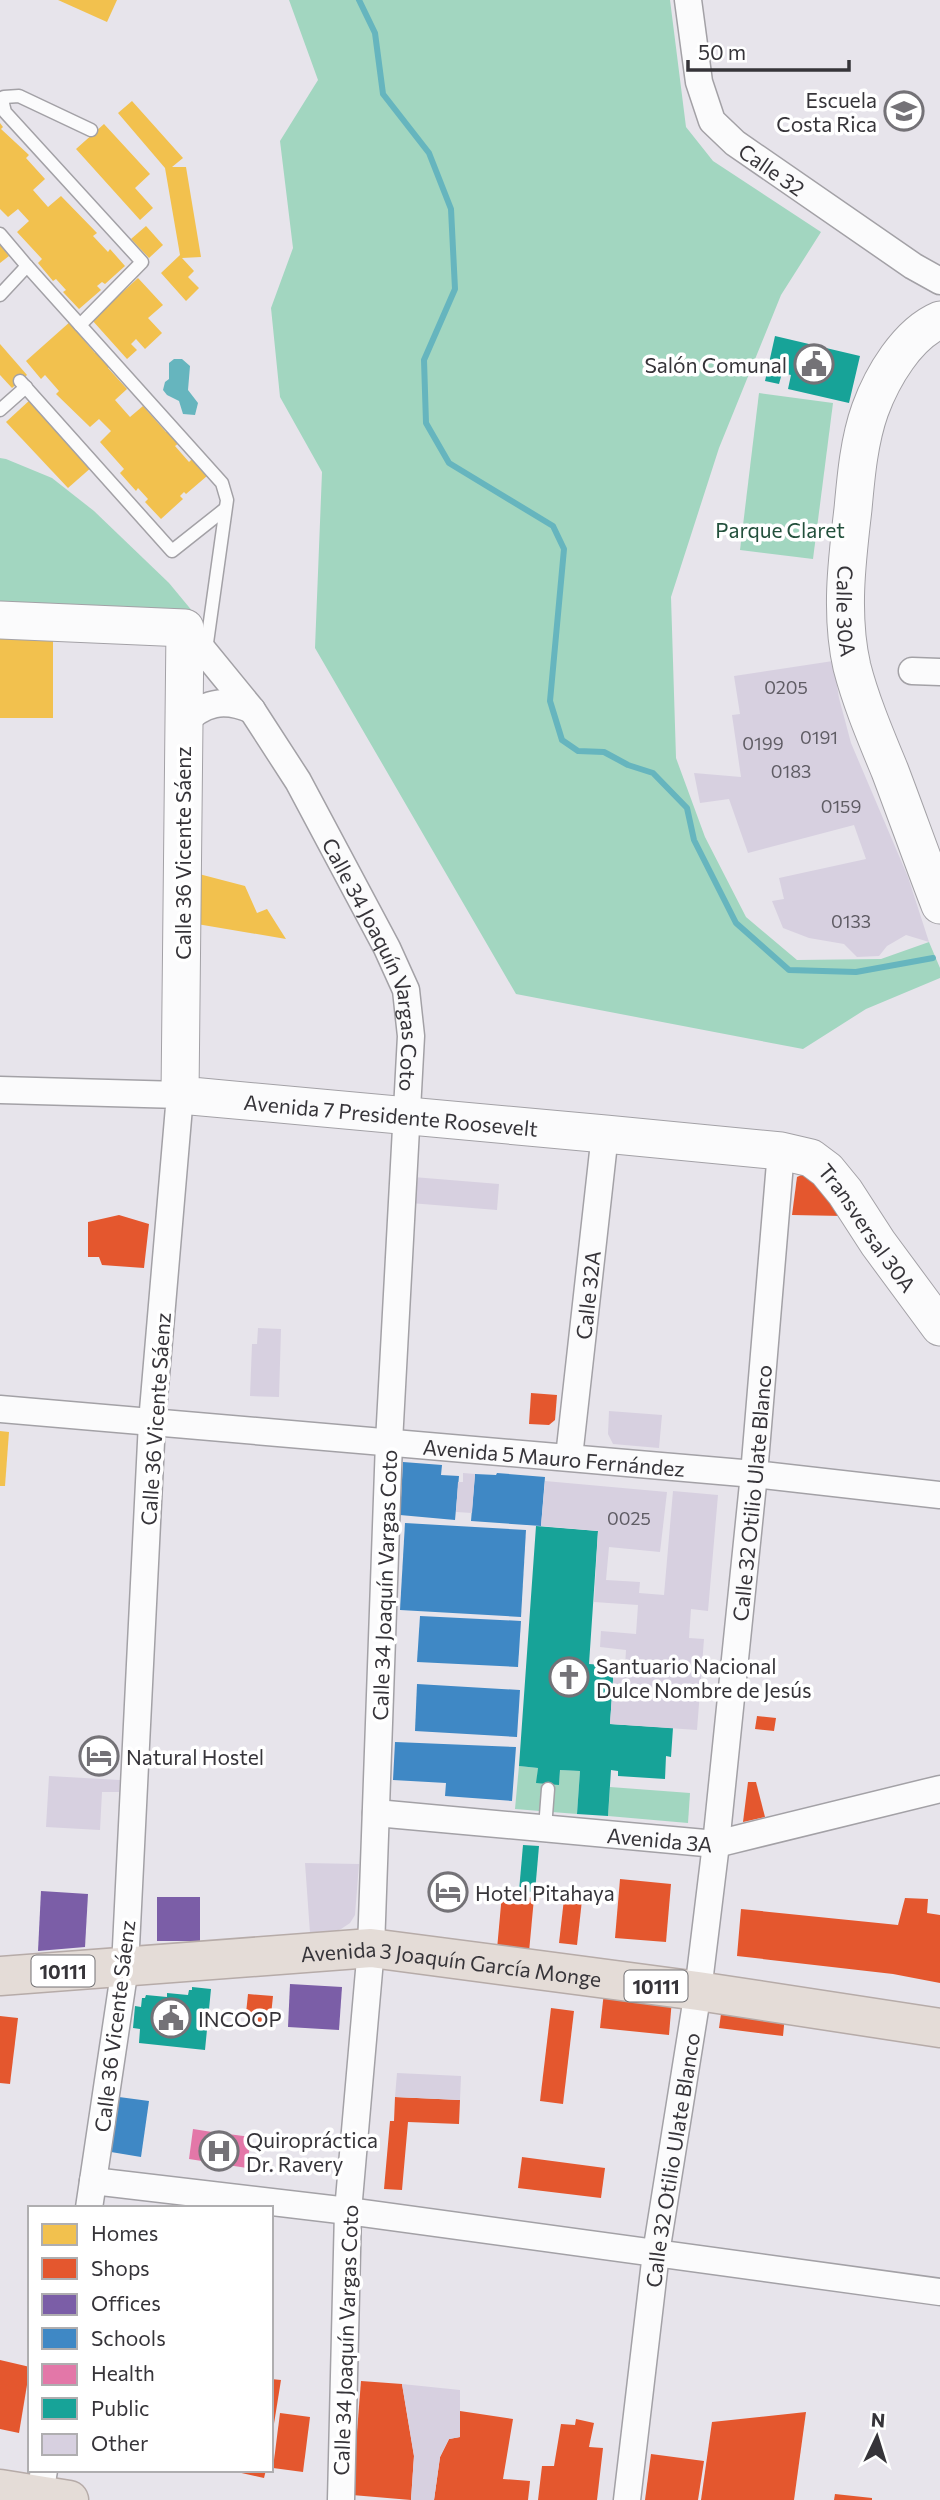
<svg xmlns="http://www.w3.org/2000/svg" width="940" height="2500" font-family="Commissioner,sans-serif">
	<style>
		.green { fill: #a2d6c0 }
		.water { fill: #66b5be }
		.homes { fill: #f2c14e }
		.shops { fill: #e4572e }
		.offices { fill: #7b5ea7 }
		.schools { fill: #3f88c5 }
		.health { fill: #e377a8 }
		.public { fill: #17a398 }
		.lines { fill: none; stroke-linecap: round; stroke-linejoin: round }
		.stream { stroke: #66b5be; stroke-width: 6 }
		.building { fill: #d7d0e0 }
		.lane-casing { stroke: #a3a1a6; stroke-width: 15 }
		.street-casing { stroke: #a3a1a6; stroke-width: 29 }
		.secondary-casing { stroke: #a3a1a6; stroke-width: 39 }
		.highway-casing { stroke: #b6aba8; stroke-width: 41 }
		.lane { stroke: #fbfbfc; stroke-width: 12 }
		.street { stroke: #fbfbfc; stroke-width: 26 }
		.secondary { stroke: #fbfbfc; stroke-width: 37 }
		.highway { stroke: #e4dcd7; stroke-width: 38 }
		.labels { text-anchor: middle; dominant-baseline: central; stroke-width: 7; stroke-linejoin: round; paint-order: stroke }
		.number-label { font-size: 18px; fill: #5f5c64 }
		.shield { fill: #fff; stroke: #727174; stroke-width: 2 }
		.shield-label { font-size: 19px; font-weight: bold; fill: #363439 }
		.poi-label { font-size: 21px; fill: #363439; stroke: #fff; text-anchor: start }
		.street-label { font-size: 21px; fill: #363439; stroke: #fff }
		.park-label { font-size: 21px; fill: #23503c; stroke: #fff }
	</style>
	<rect width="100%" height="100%" fill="#e7e4eb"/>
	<g class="green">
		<polygon points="289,0 670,0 686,127 713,161 821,232 781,295 719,448 671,597 676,758 705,837 746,917 797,960 881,959 929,942 940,968 940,978 866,1009 803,1049 516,994 315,648 322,472 280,397 271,308 293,248 280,141 318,80"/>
		<polygon points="759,393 833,403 813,559 740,550"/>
		<polygon points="0,458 6,459 52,478 94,511 169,583 198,618 0,609"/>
		<polygon points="519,1766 538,1768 537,1782 559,1784 560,1770 580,1771 577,1814 515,1809"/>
		<polygon points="610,1787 690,1793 688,1823 608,1816"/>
	</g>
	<polygon class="water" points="174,359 182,359 190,366 188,390 198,403 195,415 183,414 179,401 167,395 163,390 165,382 169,379 169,363"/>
	<g class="homes">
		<polygon points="58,0 117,0 107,22"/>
		<polygon points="132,101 183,158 172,167 186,167 201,257 182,258 194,271 188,277 199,288 186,301 161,273 180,255 165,168 118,113"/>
		<polygon points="0,123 3,127 1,129 29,155 26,158 45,179 33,190 48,207 61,196 97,233 93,236 108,252 110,249 125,266 105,284 102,282 97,286 101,290 79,309 63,292 66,290 56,279 53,281 38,263 42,259 17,232 29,221 18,209 8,217 0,209"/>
		<polygon points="104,124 150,174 135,188 153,208 140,220 76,149"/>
		<polygon points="146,226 163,245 149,258 131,239"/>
		<polygon points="0,245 9,256 0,263"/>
		<polygon points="138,278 163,305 148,318 162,333 145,349 136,339 131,344 137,350 127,359 92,320"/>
		<polygon points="71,321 85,337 83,339 95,353 97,350 111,365 108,368 127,389 115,400 130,417 143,406 166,432 168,430 179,443 175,446 189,462 192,459 207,476 186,494 184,492 180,496 183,499 161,519 145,502 148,499 138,488 136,491 120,473 124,469 100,442 111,431 99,419 90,427 56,394 59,391 45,375 41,379 26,361"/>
		<polygon points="0,344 27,375 12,388 0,375"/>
		<polygon points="31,399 93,466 68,488 6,422"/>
		<polygon points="0,637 53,638 53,718 0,718"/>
		<polygon points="199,874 245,886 257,913 267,909 286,939 197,924"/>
		<polygon points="0,1431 9,1432 5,1486 0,1486"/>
	</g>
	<g class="shops">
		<polygon points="810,1171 842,1216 792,1215 797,1177"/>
		<polygon points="119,1215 149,1224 144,1268 102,1265 99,1257 88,1257 88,1222"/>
		<polygon points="531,1393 557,1395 555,1420 549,1425 529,1424"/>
		<polygon points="757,1716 776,1718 774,1731 755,1729"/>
		<polygon points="748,1782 756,1782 765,1817 743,1822"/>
		<polygon points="620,1879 671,1884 666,1942 615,1938"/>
		<polygon points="502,1894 534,1898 529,1952 497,1949"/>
		<polygon points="905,1898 928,1899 927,1913 940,1915 940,1983 893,1974 737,1956 741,1909 898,1925"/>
		<polygon points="564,1899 582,1900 577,1945 559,1943"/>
		<polygon points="604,1992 672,1999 669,2035 600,2028"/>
		<polygon points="248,1994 273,1996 270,2025 245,2023"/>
		<polygon points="722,2007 785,2015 783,2036 719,2028"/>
		<polygon points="551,2008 574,2011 563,2104 540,2101"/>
		<polygon points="0,2016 18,2018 10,2084 0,2083"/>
		<polygon points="395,2097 460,2100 459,2124 408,2122 402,2190 384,2189 390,2121 394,2121"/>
		<polygon points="522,2157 605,2168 601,2198 518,2188"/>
		<polygon points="0,2360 30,2367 19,2433 0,2429"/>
		<polygon points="271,2379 281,2380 273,2430 271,2430"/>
		<polygon points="361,2381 402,2384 414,2456 411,2500 352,2495"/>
		<polygon points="460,2411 513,2419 503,2479 530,2481 528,2500 434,2500 440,2457 449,2439 460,2437"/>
		<polygon points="806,2412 794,2500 701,2500 712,2422"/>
		<polygon points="280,2413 310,2417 303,2472 273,2468"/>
		<polygon points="576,2419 594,2423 589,2447 603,2448 597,2500 538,2500 542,2466 554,2466 561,2424 575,2425"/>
		<polygon points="651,2454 704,2461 698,2500 645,2500"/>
		<polygon points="228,2470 266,2470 264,2478"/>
		<polygon points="835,2494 872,2498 872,2500 834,2500"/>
	</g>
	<g class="offices">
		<polygon points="41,1891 88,1894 85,1947 38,1951"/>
		<rect x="157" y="1897" width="43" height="44"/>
		<polygon points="290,1984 342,1987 339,2030 288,2027"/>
	</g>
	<g class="schools">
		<polygon points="403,1462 442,1465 441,1475 459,1476 455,1520 400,1515"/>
		<polygon points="497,1473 545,1477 541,1526 471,1521 475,1474 496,1475"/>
		<polygon points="405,1523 526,1530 521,1617 400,1610"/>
		<polygon points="420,1616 521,1621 518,1667 417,1662"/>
		<polygon points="417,1684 520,1690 517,1737 415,1731"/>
		<polygon points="395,1742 516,1747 512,1801 445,1796 446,1783 393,1780"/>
		<polygon points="119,2097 149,2101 141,2157 111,2152"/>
	</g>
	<polygon class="health" points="193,2129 212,2132 211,2141 227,2143 228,2134 251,2137 247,2168 189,2159"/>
	<g class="public">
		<polygon points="775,336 860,356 849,403 788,389 791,375 782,373 779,384 765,381"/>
		<polygon points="536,1526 598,1531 589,1664 614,1666 610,1724 673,1728 671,1757 666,1756 665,1779 618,1776 618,1771 611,1770 608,1816 577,1814 580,1771 560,1770 559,1785 536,1783 538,1768 519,1766"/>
		<polygon points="523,1845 539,1846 535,1892 519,1891"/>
		<polygon points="192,1987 211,1989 205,2050 139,2043 140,2029 133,2028 135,2006 141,2007 142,1998 145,1998 146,1995 167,1997 167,1993 188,1995 189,1990 192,1990"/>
	</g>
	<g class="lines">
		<polyline class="stream" points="359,0 375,33 383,94 429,153 451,209 455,289 424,360 426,423 449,463 553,526 564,549 550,701 562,740 578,751 604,752 628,765 653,773 687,808 694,840 736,923 789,970 856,972 933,958"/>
	</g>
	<g class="building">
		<polygon points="833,661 839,698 851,743 908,877 929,942 906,935 887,946 879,956 857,957 844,944 809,938 783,928 772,901 784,899 779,878 866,859 854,825 748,853 729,799 700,803 694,773 741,777 732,715 740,714 734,676"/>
		<polygon points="413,1177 499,1184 497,1210 410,1203"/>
		<polygon points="258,1328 281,1329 279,1397 250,1396 252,1344 257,1344"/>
		<polygon points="609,1411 662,1415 659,1448 613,1444 608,1434"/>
		<polygon points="463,1473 475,1474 472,1513 456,1512 458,1482 463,1482"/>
		<polygon points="545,1481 667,1492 660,1552 609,1547 606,1580 640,1582 639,1593 664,1595 673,1491 718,1495 708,1611 691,1609 689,1638 704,1639 697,1730 610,1724 614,1666 625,1667 626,1650 600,1647 601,1631 636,1634 638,1605 594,1602 598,1531 541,1526"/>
		<polygon points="49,1776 120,1780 119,1792 102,1792 100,1830 46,1827"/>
		<polygon points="305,1863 359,1864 355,1915 350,1923 341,1929 331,1933 310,1933"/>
		<polygon points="397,2073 461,2076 460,2100 395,2097"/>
		<polygon points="402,2384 460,2390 460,2437 449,2439 440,2457 434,2500 411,2500 414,2456"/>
	</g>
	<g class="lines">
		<g class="lane-casing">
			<g id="lane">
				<polyline points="0,234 27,266"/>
				<polyline points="0,295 27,266 222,483 227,500 206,650"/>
				<polyline points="80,325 142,262 5,112 3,104 4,97 19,96 91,130"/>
				<polyline points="20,381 172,551 225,509"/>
				<polyline points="0,410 26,387"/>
				<polyline points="545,1828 548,1789"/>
			</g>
		</g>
		<g class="street-casing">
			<g id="street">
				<path id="s1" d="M688,0L699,82L712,121L735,143L913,266L940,281"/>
				<path id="s2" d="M185,628L252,710L298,781L387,948L406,990L411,1036L389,1442L371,1948L348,2211L341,2500"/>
				<polyline points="912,671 940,672"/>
				<path d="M183,724C203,702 224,698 252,710"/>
				<polyline points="0,1090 180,1095 152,1422 125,1967 89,2208"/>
				<path id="s3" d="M0,1409L754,1474L940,1495"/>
				<path id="s4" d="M569,1457L605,1134"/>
				<path id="s5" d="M376,1813L716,1844L940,1789"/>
				<polyline points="93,2181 348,2211 940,2292"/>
				<polyline points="39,2500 44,2470"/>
				<path id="s6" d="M627,2500L656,2253L698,1991L716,1844L754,1474L781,1151"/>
			</g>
		</g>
		<g class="secondary-casing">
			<g id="secondary">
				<path id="s7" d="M940,320C907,334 882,377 870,410C859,441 856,476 853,509C847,560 840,615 852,667C861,702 876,737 890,771C907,816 923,861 940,905"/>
				<path id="s8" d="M0,620L185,628L180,1095L605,1134L781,1151L811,1158L827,1170L845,1192L878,1243L940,1327"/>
			</g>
		</g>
		<g class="highway-casing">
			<g id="highway">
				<path id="s9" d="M0,1976L371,1948L698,1991L940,2028"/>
				<polyline points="0,2489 69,2500"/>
			</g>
		</g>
		<use href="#lane" class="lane"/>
		<use href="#street" class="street"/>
		<use href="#secondary" class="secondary"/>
		<use href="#highway" class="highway"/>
	</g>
	<defs>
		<g id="school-ring" transform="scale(2.0125)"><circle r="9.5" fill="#fff" stroke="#747277" stroke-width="1.5"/><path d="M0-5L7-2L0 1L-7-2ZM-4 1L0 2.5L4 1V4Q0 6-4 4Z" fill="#747277"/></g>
		<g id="civic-ring" transform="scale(2.0125)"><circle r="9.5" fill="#fff" stroke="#747277" stroke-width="1.5"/><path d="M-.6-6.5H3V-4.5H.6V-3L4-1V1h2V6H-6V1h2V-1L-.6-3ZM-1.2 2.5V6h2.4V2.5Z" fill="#747277"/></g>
		<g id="church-ring" transform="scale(2.0125)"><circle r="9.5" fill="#fff" stroke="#747277" stroke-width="1.5"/><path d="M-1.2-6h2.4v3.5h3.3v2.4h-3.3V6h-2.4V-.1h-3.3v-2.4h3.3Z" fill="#747277"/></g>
		<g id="hotel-ring" transform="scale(2.0125)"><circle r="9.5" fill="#fff" stroke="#747277" stroke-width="1.5"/><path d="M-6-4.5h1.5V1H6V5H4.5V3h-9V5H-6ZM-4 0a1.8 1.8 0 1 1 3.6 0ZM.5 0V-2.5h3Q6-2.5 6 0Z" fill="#747277"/></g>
		<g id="hospital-ring" transform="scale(2.0125)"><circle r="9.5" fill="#fff" stroke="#747277" stroke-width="1.5"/><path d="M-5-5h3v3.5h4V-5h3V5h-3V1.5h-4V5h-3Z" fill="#747277"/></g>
	</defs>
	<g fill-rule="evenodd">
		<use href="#school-ring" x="904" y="111"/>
		<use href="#civic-ring" x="814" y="364"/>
		<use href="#church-ring" x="569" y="1677"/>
		<use href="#hotel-ring" x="99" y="1756"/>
		<use href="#hotel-ring" x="448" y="1892"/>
		<use href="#civic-ring" x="171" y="2018"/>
		<use href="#hospital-ring" x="219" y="2151"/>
	</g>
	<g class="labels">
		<g class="number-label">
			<text x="786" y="687">0205</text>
			<text x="819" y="737">0191</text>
			<text x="763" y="743">0199</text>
			<text x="791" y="771">0183</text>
			<text x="841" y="806">0159</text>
			<text x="851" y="921">0133</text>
			<text x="629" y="1518">0025</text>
		</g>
		<g class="shield">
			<rect x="31.5" y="1955.5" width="63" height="31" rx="5"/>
			<rect x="624.5" y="1970.5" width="63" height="31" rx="5"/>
		</g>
		<g class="shield-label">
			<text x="63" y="1971">10111</text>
			<text x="656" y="1986">10111</text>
		</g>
		<g class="poi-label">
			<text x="877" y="99" text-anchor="end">Escuela<tspan x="877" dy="24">Costa Rica</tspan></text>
			<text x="787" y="364" text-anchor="end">Salón Comunal</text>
			<text x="596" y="1665">Santuario Nacional<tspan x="596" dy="24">Dulce Nombre de Jesús</tspan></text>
			<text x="126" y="1756">Natural Hostel</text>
			<text x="475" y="1892">Hotel Pitahaya</text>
			<text x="198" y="2018">INCOOP</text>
			<text x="246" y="2139">Quiropráctica<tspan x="246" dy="24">Dr. Ravery</tspan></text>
		</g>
		<g class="street-label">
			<text stroke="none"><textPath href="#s1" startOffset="201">Calle 32</textPath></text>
			<text stroke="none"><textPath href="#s7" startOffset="320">Calle 30A</textPath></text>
			<text transform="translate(182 853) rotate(-90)">Calle 36 Vicente Sáenz</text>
			<text stroke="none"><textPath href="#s2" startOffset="392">Calle 34 Joaquín Vargas Coto</textPath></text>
			<text stroke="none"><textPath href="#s8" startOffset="864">Avenida 7 Presidente Roosevelt</textPath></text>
			<text stroke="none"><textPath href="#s8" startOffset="1377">Transversal 30A</textPath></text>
			<text stroke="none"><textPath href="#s4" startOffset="163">Calle 32A</textPath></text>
			<text transform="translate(155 1419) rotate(-86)">Calle 36 Vicente Sáenz</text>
			<text stroke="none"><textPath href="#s3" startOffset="556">Avenida 5 Mauro Fernández</textPath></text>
			<text stroke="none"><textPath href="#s6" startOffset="1015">Calle 32 Otilio Ulate Blanco</textPath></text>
			<text transform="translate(384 1585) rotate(-88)">Calle 34 Joaquín Vargas Coto</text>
			<text stroke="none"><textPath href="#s5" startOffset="285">Avenida 3A</textPath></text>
			<text stroke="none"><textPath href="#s9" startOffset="453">Avenida 3 Joaquín García Monge</textPath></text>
			<text transform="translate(114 2026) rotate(-83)">Calle 36 Vicente Sáenz</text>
			<text stroke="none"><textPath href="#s6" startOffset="343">Calle 32 Otilio Ulate Blanco</textPath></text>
			<text transform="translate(345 2340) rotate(-88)">Calle 34 Joaquín Vargas Coto</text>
		</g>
		<g class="park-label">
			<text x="780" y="529">Parque Claret</text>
		</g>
	</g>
	<rect x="28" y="2206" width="245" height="266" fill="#ffffff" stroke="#afaeb0" stroke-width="2"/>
	<rect x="42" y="2224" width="35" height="21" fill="#f2c14e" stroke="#afaeb0" stroke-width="2"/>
	<text x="91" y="2241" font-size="21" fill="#363439">Homes</text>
	<rect x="42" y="2258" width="35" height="21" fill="#e4572e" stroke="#afaeb0" stroke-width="2"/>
	<text x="91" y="2276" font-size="21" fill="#363439">Shops</text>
	<rect x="42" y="2294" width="35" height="21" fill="#7b5ea7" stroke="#afaeb0" stroke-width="2"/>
	<text x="91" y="2311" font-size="21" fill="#363439">Offices</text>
	<rect x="42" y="2328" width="35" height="21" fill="#3f88c5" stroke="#afaeb0" stroke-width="2"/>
	<text x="91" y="2346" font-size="21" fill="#363439">Schools</text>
	<rect x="42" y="2364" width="35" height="21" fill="#e377a8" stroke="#afaeb0" stroke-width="2"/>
	<text x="91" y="2381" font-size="21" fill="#363439">Health</text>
	<rect x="42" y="2398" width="35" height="21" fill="#17a398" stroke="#afaeb0" stroke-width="2"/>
	<text x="91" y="2416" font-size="21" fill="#363439">Public</text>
	<rect x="42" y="2434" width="35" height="21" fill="#d7d0e0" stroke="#afaeb0" stroke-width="2"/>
	<text x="91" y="2451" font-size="21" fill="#363439">Other</text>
	<g transform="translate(877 2437) rotate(4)" stroke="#ffffff" stroke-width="5" paint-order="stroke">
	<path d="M0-5L12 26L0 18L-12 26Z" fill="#363439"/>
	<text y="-10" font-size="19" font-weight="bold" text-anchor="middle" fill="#363439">N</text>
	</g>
	<path d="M688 60v10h161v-10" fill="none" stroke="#363439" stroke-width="3.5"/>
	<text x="698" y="60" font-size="21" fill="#363439" stroke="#ffffff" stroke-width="5" paint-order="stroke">50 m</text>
</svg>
